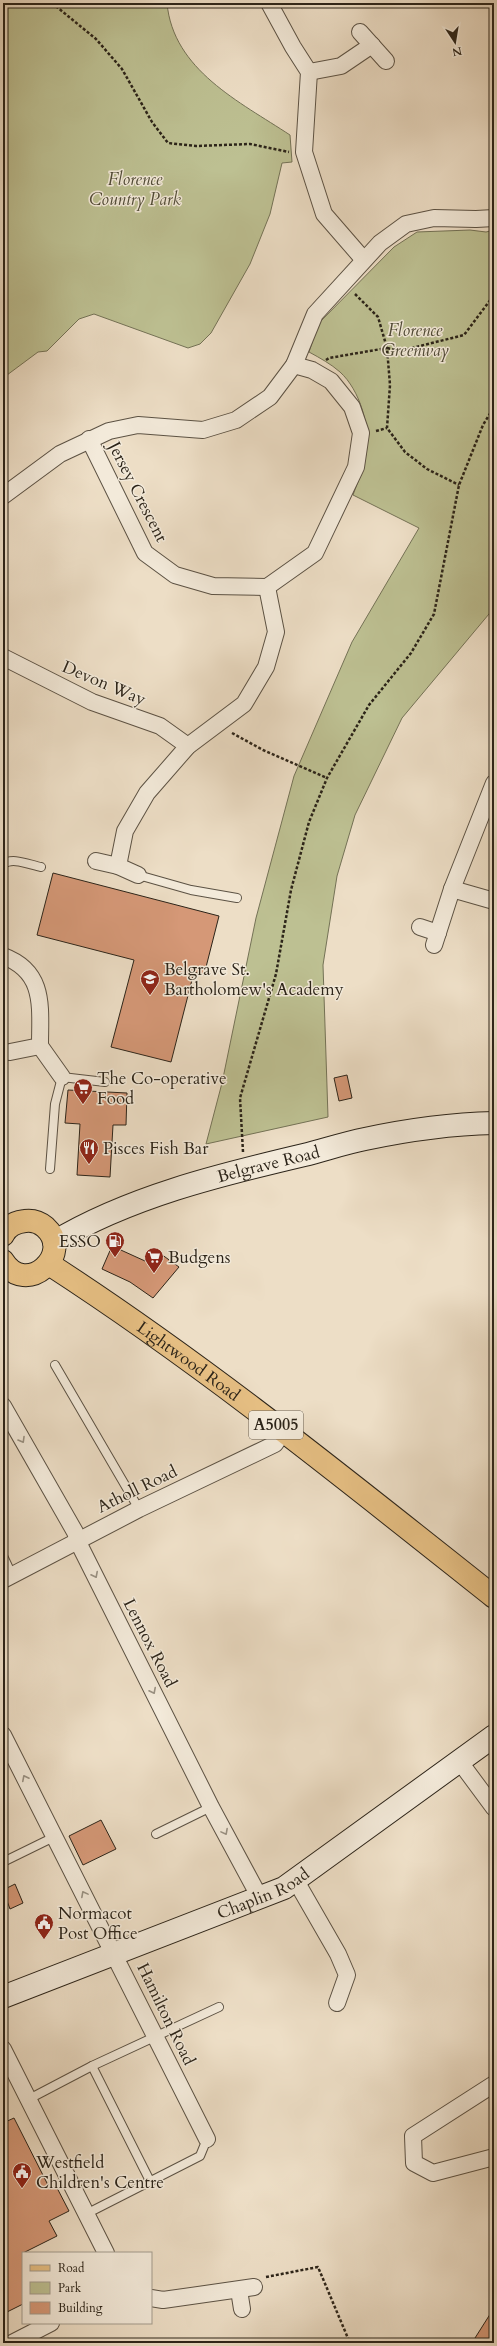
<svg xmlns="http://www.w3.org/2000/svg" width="497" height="2346" font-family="Cardo,serif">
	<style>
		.green { fill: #bdc092; stroke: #747256 }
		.building { fill: #d59877; stroke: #2c2419 }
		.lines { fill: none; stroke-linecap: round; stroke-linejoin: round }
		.lane-casing { stroke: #5c5244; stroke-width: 10 }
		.street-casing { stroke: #5c5244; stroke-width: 18 }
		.secondary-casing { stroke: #2c2419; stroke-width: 24 }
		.primary-casing { stroke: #2c2419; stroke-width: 24 }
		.path { stroke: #2c2419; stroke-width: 2.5; stroke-dasharray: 3 2; stroke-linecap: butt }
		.lane { stroke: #f3eada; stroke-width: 8 }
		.street { stroke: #f3eada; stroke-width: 16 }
		.secondary { stroke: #f3eada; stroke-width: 22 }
		.primary { stroke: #e6bf83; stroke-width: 22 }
		.oneway { stroke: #999183 }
		.labels { text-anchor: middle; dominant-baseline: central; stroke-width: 3; stroke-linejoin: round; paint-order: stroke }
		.shield { fill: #f3eada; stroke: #685f53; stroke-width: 1 }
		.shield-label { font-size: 16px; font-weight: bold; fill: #2c2419 }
		.park-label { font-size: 17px; font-style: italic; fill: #504b37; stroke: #f3eada }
		.street-label { font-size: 17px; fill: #2c2419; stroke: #f3eada }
		.poi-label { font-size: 17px; fill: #2c2419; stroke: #f3eada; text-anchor: start }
	</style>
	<rect width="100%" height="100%" fill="#eddec6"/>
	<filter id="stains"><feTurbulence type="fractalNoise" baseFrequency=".005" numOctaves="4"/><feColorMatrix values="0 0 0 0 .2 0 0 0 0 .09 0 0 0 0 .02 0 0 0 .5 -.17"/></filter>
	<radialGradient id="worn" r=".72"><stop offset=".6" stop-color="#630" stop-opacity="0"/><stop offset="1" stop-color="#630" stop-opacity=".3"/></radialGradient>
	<g class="green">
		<path d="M3,3H167C173,70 240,102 290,135L292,162L282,163L270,214L250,264L211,333L200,344L188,348L94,314L79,319L47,351L38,352L3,378Z"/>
		<path d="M470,230L486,232L494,230V608L402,718L355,815L337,876L323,965L328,1117L206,1144L222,1083L256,918L294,776L352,642L419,528L353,495C358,481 364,468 366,454C371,428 360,390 340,372C331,364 320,358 309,352L318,324L394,247L417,232Z"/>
	</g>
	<g class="building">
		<polygon points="53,873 219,916 204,975 194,972 171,1062 111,1047 134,960 37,935"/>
		<polygon points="347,1075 352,1098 339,1101 334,1078"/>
		<polygon points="68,1090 127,1093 126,1125 113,1125 110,1177 77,1175 80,1124 65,1123"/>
		<polygon points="112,1246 145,1261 154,1249 179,1267 153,1298 130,1282 102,1269"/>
		<polygon points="101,1820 116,1849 83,1865 69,1836"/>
		<polygon points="15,1884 23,1903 10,1909 3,1890"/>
		<polygon points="14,2118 50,2189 56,2186 69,2211 49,2221 57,2236 23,2253 23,2304 3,2314 3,2123"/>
		<polygon points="494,2308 494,2343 472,2343 475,2338"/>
	</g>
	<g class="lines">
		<g class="lane-casing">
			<g id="lane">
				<path d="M3,865C11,856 30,865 41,867"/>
				<polyline points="138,875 191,890 237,898"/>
				<polyline points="50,1169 55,1104 62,1077 105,1082"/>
				<polyline points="55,1365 139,1509"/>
				<polyline points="3,1556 12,1575"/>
				<polyline points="156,1834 211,1807"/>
				<polyline points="3,1862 54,1837"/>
				<polyline points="92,2066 150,2181"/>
				<polyline points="29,2099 92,2066 219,2007"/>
				<polyline points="86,2214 200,2156 207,2139"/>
			</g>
		</g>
		<g class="street-casing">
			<g id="street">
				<polyline points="269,3 293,47 309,72 304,152 324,214 363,259"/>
				<polyline points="360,32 386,61"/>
				<polyline points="309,72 341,66 372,45"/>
				<polyline points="89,439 145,553 175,575 213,586 267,587 315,553 356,467 361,433 352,407 331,381 312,370 294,365"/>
				<polyline points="3,496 60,454 109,431 138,425 203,430 236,420 270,397 294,365 315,314 380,243 406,224 434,218 476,219 494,218"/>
				<polyline points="3,657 92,702 160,726 188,746"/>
				<polyline points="96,861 118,866 138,875"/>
				<polyline points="118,866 125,831 147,793 188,746 244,704 266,667 276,632 267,587"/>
				<polyline points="452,889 494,901"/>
				<polyline points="420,927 438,933"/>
				<polyline points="434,945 452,889 494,783"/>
				<path d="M3,956C46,972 40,1007 40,1046L10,1052"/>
				<polyline points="40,1046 62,1077"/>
				<polyline points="3,1406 75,1532 80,1546 211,1807 260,1898"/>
				<polyline points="3,1580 139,1509 275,1444 284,1431"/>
				<polyline points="3,1735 207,2139"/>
				<polyline points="460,1762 494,1808"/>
				<polyline points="296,1881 338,1954 347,1975 337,2003"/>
				<polyline points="3,2049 106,2253"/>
				<polyline points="494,2084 413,2136 414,2163 433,2173 494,2157"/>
				<polyline points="239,2290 242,2309"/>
				<polyline points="151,2298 163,2300 254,2287"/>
				<polyline points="12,2343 51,2323"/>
			</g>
		</g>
		<g class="secondary-casing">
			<g id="secondary">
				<path id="s1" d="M54,1242C129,1197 219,1175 304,1155C324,1150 345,1143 365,1139C407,1130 451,1124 494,1123"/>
				<path id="s2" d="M3,1997L284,1888L494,1736"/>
			</g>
		</g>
		<g class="primary-casing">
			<g id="primary">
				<path d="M3,1235C7,1226 16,1222 25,1221C32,1220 39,1222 45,1227C75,1254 26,1298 3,1261"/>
				<path id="s3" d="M49,1264C205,1365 349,1482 494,1597"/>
			</g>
		</g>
		<g class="path">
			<polyline points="52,3 96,39 122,69 152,122 168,143 196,146 250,144 289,152"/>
			<polyline points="355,294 378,317 387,348 400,351 464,335 494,295"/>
			<polyline points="326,360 329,358 387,348 390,385 387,428 405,452 427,469 459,485"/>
			<polyline points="376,431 387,428"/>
			<polyline points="232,733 263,750 327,778"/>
			<polyline points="243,1152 240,1098 276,974 291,890 309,822 327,778 369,705 411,653 434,614 459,485 483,425 494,407"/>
			<polyline points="266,2277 318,2267 350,2343"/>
		</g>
		<use href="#lane" class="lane"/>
		<use href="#street" class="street"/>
		<use href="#secondary" class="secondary"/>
		<use href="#primary" class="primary"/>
	</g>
	<defs><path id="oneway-chevron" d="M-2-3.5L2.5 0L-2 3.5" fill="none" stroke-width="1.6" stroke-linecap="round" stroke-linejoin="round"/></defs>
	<g class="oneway">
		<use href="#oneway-chevron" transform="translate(22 1440) rotate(60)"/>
		<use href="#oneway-chevron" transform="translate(95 1575) rotate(63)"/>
		<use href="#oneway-chevron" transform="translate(153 1691) rotate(63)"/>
		<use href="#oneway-chevron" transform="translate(25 1778) rotate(-117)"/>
		<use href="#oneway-chevron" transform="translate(225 1832) rotate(62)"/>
		<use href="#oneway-chevron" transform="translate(84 1894) rotate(-118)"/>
	</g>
	<defs>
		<g id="school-pin" transform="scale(1)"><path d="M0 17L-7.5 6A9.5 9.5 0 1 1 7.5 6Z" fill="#8f2418" stroke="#f3eada"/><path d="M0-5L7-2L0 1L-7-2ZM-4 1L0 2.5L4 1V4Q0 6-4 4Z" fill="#fff"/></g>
		<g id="supermarket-pin" transform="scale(1)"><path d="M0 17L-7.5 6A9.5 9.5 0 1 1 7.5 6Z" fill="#8f2418" stroke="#f3eada"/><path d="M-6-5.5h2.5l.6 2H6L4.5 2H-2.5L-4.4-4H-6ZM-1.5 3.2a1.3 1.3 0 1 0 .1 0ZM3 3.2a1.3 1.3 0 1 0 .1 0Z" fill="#fff"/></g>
		<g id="restaurant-pin" transform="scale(1)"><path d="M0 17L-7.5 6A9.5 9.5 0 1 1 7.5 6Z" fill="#8f2418" stroke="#f3eada"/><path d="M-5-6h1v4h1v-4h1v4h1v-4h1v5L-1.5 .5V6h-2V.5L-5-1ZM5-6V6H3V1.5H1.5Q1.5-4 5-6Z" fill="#fff"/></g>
		<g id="fuel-pin" transform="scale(1)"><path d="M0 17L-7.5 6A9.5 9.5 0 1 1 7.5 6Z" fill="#8f2418" stroke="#f3eada"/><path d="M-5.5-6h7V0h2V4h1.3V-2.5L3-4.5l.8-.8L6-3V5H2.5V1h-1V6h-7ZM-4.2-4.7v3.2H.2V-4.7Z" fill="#fff"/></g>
		<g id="civic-pin" transform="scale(1)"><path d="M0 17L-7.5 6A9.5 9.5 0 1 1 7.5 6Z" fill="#8f2418" stroke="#f3eada"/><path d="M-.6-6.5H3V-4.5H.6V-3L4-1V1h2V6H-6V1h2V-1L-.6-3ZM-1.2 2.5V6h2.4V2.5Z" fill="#fff"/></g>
	</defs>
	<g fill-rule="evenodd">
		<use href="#school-pin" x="150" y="979"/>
		<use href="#supermarket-pin" x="83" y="1088"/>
		<use href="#restaurant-pin" x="89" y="1148"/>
		<use href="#fuel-pin" x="115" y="1241"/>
		<use href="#supermarket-pin" x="154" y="1257"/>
		<use href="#civic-pin" x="44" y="1923"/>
		<use href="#civic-pin" x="22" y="2172"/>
	</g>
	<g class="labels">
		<rect class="shield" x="249" y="1411" width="54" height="28" rx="3"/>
		<g class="shield-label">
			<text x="276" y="1425">A5005</text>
		</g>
		<g class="park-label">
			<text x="135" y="179">Florence<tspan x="135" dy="20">Country Park</tspan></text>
			<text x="415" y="330">Florence<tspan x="415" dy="20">Greenway</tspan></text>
		</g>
		<g class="street-label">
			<text transform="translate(138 492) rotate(63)">Jersey Crescent</text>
			<text transform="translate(104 683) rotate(23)">Devon Way</text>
			<text stroke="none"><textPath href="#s1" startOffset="229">Belgrave Road</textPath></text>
			<text stroke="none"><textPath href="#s3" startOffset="170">Lightwood Road</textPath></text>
			<text transform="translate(137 1489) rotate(-26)">Atholl Road</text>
			<text transform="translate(150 1643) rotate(63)">Lennox Road</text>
			<text stroke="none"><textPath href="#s2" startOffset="280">Chaplin Road</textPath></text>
			<text transform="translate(166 2014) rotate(64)">Hamilton Road</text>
		</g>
		<g class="poi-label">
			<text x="164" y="969">Belgrave St.<tspan x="164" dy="20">Bartholomew's Academy</tspan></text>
			<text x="97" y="1078">The Co-operative<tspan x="97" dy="20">Food</tspan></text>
			<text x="103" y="1148">Pisces Fish Bar</text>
			<text x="101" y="1241" text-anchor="end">ESSO</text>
			<text x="168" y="1257">Budgens</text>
			<text x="58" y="1913">Normacot<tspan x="58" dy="20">Post Office</tspan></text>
			<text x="36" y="2162">Westfield<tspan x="36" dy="20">Children's Centre</tspan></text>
		</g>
	</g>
	<rect width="497" height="2346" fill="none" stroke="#eddec6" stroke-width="16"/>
	<rect x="4" y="4" width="489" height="2338" fill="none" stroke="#2c2419" stroke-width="2"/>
	<rect x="8" y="8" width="481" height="2330" fill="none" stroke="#2c2419"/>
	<rect x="22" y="2252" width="130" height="72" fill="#f3eada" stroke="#a39b8d"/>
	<rect x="30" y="2265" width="20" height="6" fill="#e6bf83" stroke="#a39b8d"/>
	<text x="58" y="2272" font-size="12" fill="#2c2419">Road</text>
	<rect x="30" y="2282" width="20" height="12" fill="#bdc092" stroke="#a39b8d"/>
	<text x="58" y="2292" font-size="12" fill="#2c2419">Park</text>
	<rect x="30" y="2302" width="20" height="12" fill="#d59877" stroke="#a39b8d"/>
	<text x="58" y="2312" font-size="12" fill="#2c2419">Building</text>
	<g transform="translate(455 42) rotate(168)" stroke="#f3eada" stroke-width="3" paint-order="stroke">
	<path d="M0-3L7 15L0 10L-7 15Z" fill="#2c2419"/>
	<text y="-6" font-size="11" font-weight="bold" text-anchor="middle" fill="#2c2419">N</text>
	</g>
	<rect width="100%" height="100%" filter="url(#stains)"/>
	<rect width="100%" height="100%" fill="url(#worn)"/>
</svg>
